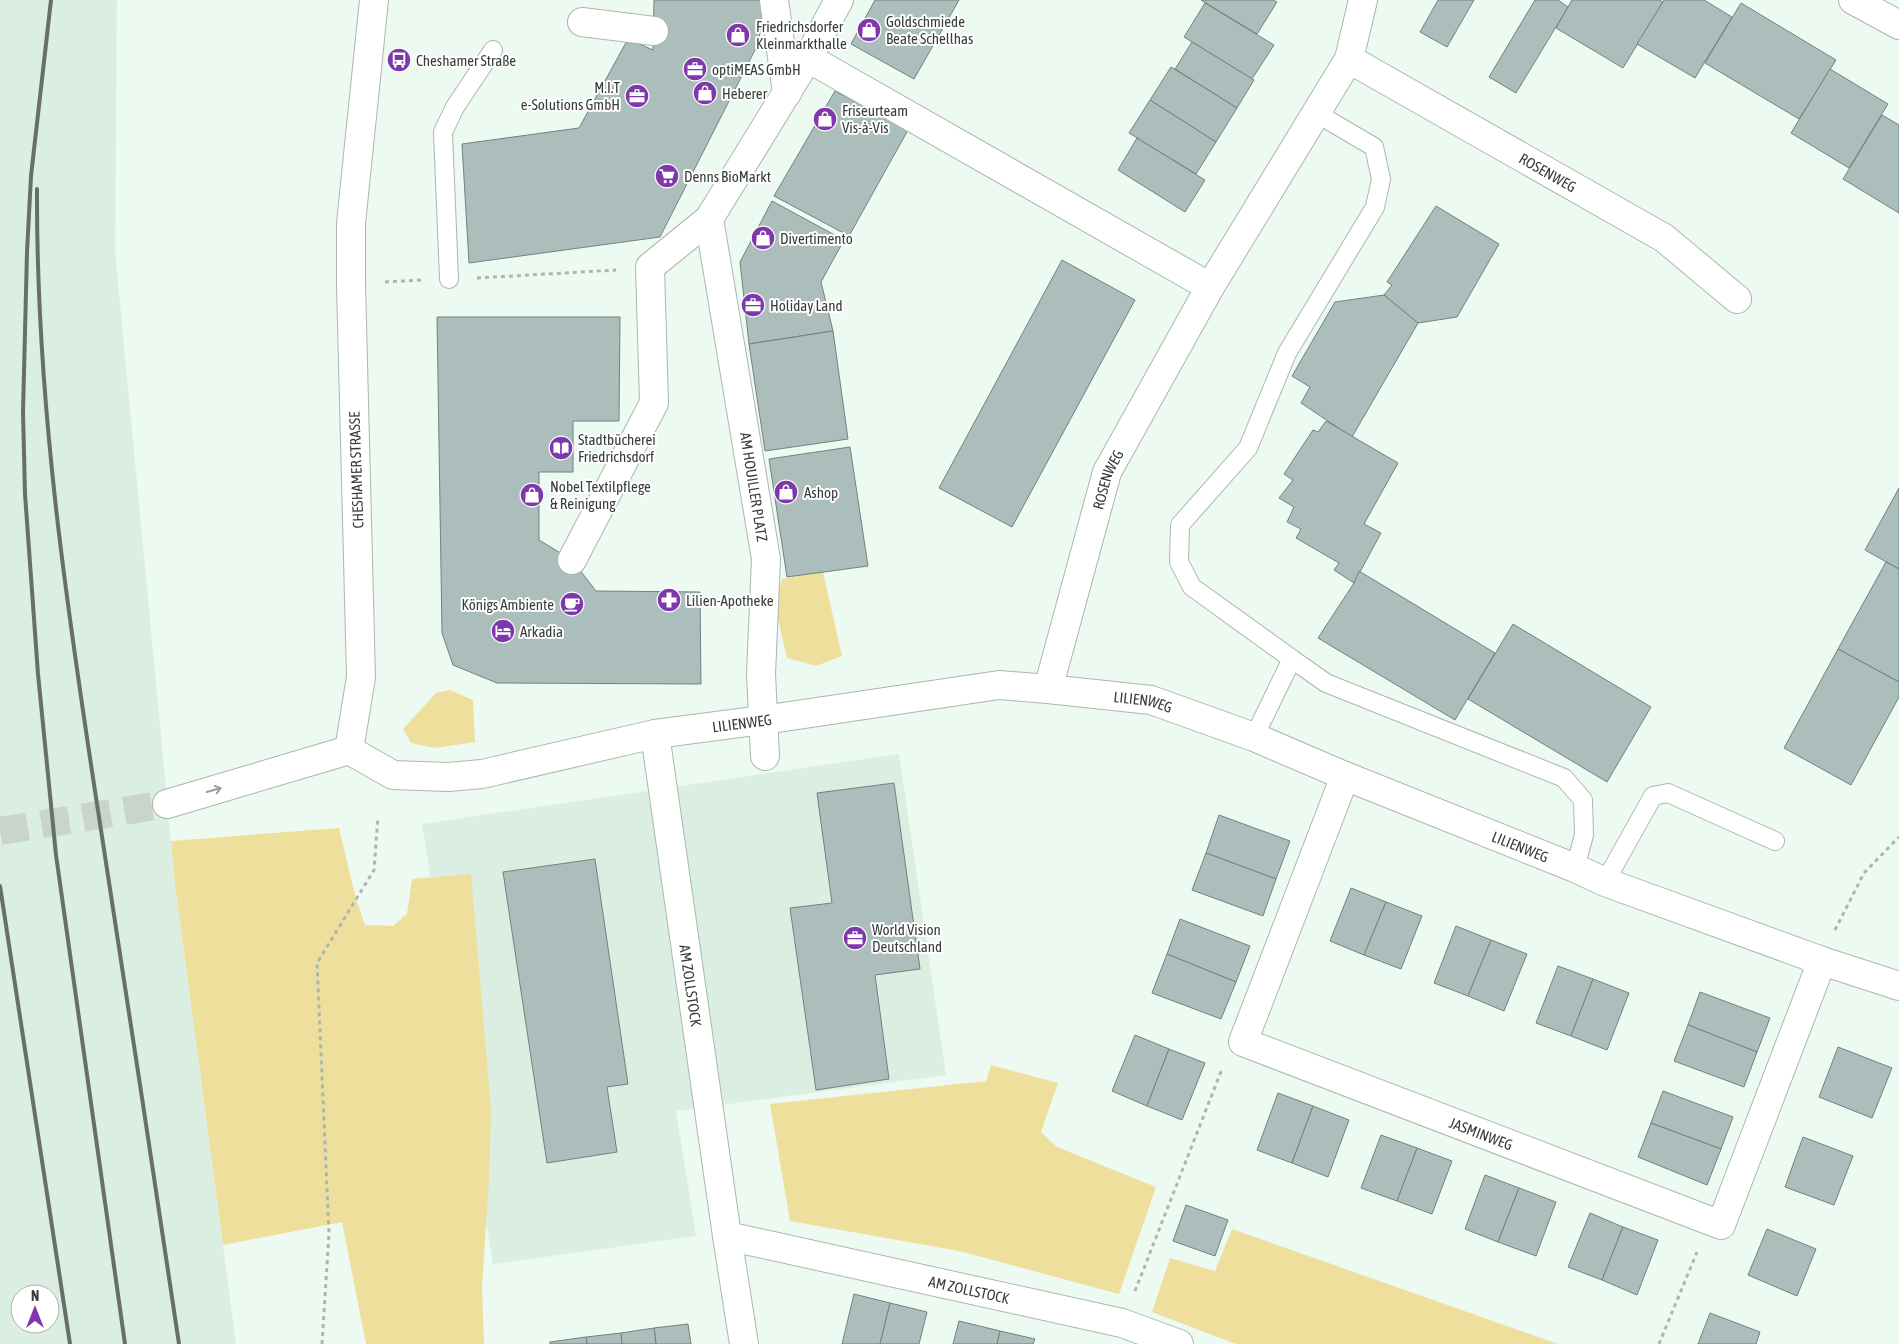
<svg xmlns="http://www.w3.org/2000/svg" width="1899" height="1344" font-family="'Asap Condensed',sans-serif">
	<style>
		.built { fill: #daeee1; fill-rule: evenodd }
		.green { fill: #efdf9d }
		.building { fill: #acbebb; stroke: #71827f }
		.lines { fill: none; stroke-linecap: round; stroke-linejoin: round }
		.street-tunnel { stroke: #c8d4cc; stroke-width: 28; stroke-dasharray: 28 14; stroke-linecap: butt }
		.lane-casing { stroke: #aab7ae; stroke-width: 20 }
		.street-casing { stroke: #aab7ae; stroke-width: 30 }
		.path { stroke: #abb6af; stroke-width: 3; stroke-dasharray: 4 4; stroke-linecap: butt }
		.lane { stroke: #fff; stroke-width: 18 }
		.street { stroke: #fff; stroke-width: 28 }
		.rail { stroke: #686f6a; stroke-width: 4 }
		.oneway { stroke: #9c9e9c }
		.labels { text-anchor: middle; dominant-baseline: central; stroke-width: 4; stroke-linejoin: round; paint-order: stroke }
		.poi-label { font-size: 15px; fill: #383d3a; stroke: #fff; text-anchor: start }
		.street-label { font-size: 15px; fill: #383d3a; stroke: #fff }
	</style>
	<rect width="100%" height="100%" fill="#ecfaf1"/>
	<g class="built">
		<path d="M0,0H117L115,251L175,884L236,1344H0ZM20,1294H50V1324H20Z"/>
		<polygon points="899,754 946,1075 676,1111 696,1236 493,1264 422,824"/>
	</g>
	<g class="green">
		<polygon points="823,572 842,656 816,666 787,658 775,606 782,579"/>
		<polygon points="450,690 473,700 475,742 435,748 411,743 403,729 436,693"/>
		<polygon points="339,828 356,899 365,925 393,926 407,914 412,879 471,874 491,1109 489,1179 482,1287 484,1344 366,1344 342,1222 223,1245 175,884 171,841"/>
		<polygon points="991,1065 1058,1083 1041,1132 1057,1147 1156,1187 1119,1294 959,1251 790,1221 770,1104 986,1081"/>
		<polygon points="1232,1229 1558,1344 1236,1344 1152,1312 1170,1258 1215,1271"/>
	</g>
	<g class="building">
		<polygon points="654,0 760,0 763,15 758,44 660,237 469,263 462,144 579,128 628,39 653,50"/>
		<polygon points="875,0 959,0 914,79 851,44"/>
		<polygon points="1201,0 1273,0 1277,2 1257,34"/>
		<polygon points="1438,0 1474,0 1447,47 1420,32"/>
		<polygon points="1535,0 1558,0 1568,7 1516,93 1489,77"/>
		<polygon points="1572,0 1659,0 1663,2 1623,68 1556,28"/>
		<polygon points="1664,0 1704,0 1732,17 1695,78 1637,44"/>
		<polygon points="1205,3 1274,45 1252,79 1184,37"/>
		<polygon points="1741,3 1836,60 1799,119 1705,63"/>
		<polygon points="1192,42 1254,80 1237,108 1175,69"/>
		<polygon points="1171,67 1237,108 1216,142 1150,100"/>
		<polygon points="1830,69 1888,104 1849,168 1791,133"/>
		<polygon points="835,91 908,130 849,236 774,196"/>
		<polygon points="1150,100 1216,142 1196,174 1129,133"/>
		<polygon points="1882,115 1899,125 1899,213 1843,179"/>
		<polygon points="1137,138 1205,180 1185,212 1118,170"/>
		<polygon points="772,201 844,240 821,282 833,331 749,344 740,262"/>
		<polygon points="1436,206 1499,244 1457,317 1418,323 1384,295 1392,285 1387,282"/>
		<polygon points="1062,260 1135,300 1012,527 939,488"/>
		<polygon points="1384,295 1418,323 1352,437 1301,403 1310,387 1292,376 1335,302"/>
		<polygon points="437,317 620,317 619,421 573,421 573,472 539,472 539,540 572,560 596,591 700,592 701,684 497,683 453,665 442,633"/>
		<polygon points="833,331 848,439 765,451 749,344"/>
		<polygon points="1326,421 1398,463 1364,524 1381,533 1354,583 1334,570 1339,563 1296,538 1301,529 1287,522 1294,507 1279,498 1293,480 1284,474 1313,430 1318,432"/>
		<polygon points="850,447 868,566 787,577 769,459"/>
		<polygon points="1899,488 1899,569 1865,550"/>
		<polygon points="1886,562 1899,569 1899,682 1838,649"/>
		<polygon points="1359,571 1495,653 1455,720 1318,638 1354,583"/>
		<polygon points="1513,624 1651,707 1607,782 1468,699"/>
		<polygon points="1838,649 1899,682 1899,697 1851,785 1784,748"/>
		<polygon points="894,783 920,969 875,975 889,1079 816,1090 790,908 832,903 817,793"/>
		<polygon points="1219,815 1290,841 1276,879 1206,853"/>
		<polygon points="1206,853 1276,879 1263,916 1192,890"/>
		<polygon points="595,859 628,1084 607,1087 617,1152 547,1163 503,872"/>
		<polygon points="1351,888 1386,902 1364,955 1330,941"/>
		<polygon points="1386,902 1422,916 1401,969 1364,955"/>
		<polygon points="1180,919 1250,946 1236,982 1167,954"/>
		<polygon points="1456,926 1491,940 1468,996 1434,983"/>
		<polygon points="1491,940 1527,954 1504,1011 1468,996"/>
		<polygon points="1167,954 1236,982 1221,1019 1152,993"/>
		<polygon points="1558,966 1593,979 1571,1036 1536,1023"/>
		<polygon points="1593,979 1629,993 1607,1050 1571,1036"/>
		<polygon points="1700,992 1770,1018 1757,1052 1688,1025"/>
		<polygon points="1688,1025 1757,1052 1744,1087 1674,1061"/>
		<polygon points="1135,1035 1169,1049 1147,1106 1112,1091"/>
		<polygon points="1838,1047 1892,1068 1872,1118 1819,1097"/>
		<polygon points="1169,1049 1205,1063 1182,1120 1147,1106"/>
		<polygon points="1663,1091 1733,1117 1721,1149 1651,1123"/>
		<polygon points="1278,1093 1313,1106 1292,1163 1257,1150"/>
		<polygon points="1313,1106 1349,1120 1328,1177 1292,1163"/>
		<polygon points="1651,1123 1721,1149 1707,1185 1638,1157"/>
		<polygon points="1381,1135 1417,1148 1397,1201 1361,1188"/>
		<polygon points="1803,1137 1853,1156 1834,1205 1785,1187"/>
		<polygon points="1417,1148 1452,1161 1432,1214 1397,1201"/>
		<polygon points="1485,1175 1519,1188 1498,1242 1465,1229"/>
		<polygon points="1519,1188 1556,1202 1536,1256 1498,1242"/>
		<polygon points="1186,1205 1228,1220 1215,1256 1173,1241"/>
		<polygon points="1590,1213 1623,1227 1602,1280 1568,1267"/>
		<polygon points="1623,1227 1658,1240 1637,1295 1602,1280"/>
		<polygon points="1767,1229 1816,1249 1797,1296 1748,1275"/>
		<polygon points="854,1294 890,1303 880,1344 842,1344"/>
		<polygon points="890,1303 927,1312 919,1344 880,1344"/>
		<polygon points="1710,1313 1760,1332 1756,1344 1698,1344"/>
		<polygon points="959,1321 1000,1331 997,1344 953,1344"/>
		<polygon points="688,1324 691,1344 656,1344 654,1328"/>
		<polygon points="654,1328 656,1344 622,1344 621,1333"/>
		<polygon points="1000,1331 1035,1339 1033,1344 997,1344"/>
		<polygon points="621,1333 622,1344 587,1344 586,1337"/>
		<polygon points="586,1337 587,1344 550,1344 550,1342"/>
	</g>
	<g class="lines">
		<polyline class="street-tunnel" points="0,831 167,804"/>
		<g class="lane-casing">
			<g id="lane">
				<polyline points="449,279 443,132 455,107 493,50"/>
				<polyline points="1292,659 1192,587 1179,562 1180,525 1248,448 1287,353 1375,207 1381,179 1374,147 1316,113"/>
				<polyline points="1254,737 1292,659 1326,683 1564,778 1583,800 1584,835 1575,868"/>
				<polyline points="1605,882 1653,796 1668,793 1775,841"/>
			</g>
		</g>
		<g class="street-casing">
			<g id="street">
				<polyline points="774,0 787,93"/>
				<polyline points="1853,0 1899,25"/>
				<polyline points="582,22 654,31"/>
				<polyline points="808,58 1210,287"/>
				<path id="s1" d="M1349,59L1664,238L1737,299"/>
				<polyline points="572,560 654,403 650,267 709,219"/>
				<path id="s2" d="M1048,689L1107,472L1210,287L1349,59L1363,0"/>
				<path id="s3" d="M655,734L727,1236L744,1344"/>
				<path id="s4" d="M349,750L393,775L448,777L482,774L655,734L763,720L999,685L1048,689L1151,700L1254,737L1345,776L1575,868L1605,882L1822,961L1899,986"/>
				<polyline points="349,750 361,677 351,284 351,223 374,0"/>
				<polyline points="765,756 761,674 766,559 709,219 808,58 839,0"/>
				<path id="s5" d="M1345,776L1243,1042L1721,1225L1822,961"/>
				<polyline points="167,804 349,750"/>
				<path id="s6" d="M727,1236L1122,1323L1179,1344"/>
			</g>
		</g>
		<g class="path">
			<polyline points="477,278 616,270"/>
			<polyline points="385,282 421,280"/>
			<polyline points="1835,930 1864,873 1899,837"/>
			<polyline points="1135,1291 1222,1069"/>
			<polyline points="322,1344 329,1234 317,963 374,870 378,817"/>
			<polyline points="1659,1344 1697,1252"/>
		</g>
		<use href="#lane" class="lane"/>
		<use href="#street" class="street"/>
		<g class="rail">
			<polyline points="51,0 31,176 27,252 23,412 25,494 38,674 56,855 125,1344"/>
			<path d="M37,189C36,401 67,609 99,817C126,993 153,1168 179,1344"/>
			<polyline points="0,886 70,1344"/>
		</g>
	</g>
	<defs><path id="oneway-shaft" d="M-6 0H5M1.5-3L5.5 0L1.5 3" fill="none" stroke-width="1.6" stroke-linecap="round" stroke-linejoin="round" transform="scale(1.25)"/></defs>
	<use class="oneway" href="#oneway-shaft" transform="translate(214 790) rotate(-16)"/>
	<defs>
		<g id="shop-disc" transform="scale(1.25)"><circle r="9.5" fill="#7f38ab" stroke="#fff"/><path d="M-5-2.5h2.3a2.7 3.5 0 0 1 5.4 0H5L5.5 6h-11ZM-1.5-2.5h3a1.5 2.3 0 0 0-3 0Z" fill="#fff"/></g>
		<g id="bus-disc" transform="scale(1.25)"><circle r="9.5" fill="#7f38ab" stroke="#fff"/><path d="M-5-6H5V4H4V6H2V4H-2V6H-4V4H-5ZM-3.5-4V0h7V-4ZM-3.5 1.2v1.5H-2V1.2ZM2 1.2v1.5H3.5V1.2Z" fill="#fff"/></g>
		<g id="office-disc" transform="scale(1.25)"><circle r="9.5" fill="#7f38ab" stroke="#fff"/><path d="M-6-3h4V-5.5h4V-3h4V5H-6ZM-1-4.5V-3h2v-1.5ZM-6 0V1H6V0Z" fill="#fff"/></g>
		<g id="supermarket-disc" transform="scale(1.25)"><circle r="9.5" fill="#7f38ab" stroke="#fff"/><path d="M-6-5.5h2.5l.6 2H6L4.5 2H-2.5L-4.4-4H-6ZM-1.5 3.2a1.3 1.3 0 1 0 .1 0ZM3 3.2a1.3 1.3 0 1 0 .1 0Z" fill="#fff"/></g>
		<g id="library-disc" transform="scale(1.25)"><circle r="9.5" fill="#7f38ab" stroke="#fff"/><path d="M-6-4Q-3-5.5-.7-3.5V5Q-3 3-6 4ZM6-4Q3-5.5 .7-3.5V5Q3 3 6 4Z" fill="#fff"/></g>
		<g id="pharmacy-disc" transform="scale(1.25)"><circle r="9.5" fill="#7f38ab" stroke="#fff"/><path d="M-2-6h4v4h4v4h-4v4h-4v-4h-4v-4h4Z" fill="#fff"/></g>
		<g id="cafe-disc" transform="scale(1.25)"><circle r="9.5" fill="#7f38ab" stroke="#fff"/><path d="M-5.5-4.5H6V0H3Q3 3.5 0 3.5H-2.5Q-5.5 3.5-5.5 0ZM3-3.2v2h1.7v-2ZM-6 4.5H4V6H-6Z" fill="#fff"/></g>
		<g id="hotel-disc" transform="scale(1.25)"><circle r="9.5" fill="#7f38ab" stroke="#fff"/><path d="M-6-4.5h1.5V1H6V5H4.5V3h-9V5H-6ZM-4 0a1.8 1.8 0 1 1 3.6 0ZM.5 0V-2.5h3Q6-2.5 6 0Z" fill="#fff"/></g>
	</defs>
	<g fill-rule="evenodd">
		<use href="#shop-disc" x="869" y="30"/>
		<use href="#shop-disc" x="738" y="35"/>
		<use href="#bus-disc" x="399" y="60"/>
		<use href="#office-disc" x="695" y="69"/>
		<use href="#shop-disc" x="705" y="93"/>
		<use href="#office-disc" x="637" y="96"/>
		<use href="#shop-disc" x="825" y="119"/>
		<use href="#supermarket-disc" x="667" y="176"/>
		<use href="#shop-disc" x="763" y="238"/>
		<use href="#office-disc" x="753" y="305"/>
		<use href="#library-disc" x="561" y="448"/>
		<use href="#shop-disc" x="786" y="492"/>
		<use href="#shop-disc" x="532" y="495"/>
		<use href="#pharmacy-disc" x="669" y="600"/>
		<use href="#cafe-disc" x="572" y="604"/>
		<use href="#hotel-disc" x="503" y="631"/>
		<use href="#office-disc" x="855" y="938"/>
	</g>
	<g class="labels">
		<g class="poi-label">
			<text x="886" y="21">Goldschmiede<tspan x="886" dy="17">Beate Schellhas</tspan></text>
			<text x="756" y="26">Friedrichsdorfer<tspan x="756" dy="17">Kleinmarkthalle</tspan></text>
			<text x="416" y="60">Cheshamer Straße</text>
			<text x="712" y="69">optiMEAS GmbH</text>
			<text x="620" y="87" text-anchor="end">M.I.T<tspan x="620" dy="17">e-Solutions GmbH</tspan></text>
			<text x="722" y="93">Heberer</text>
			<text x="842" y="110">Friseurteam<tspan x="842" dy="17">Vis-à-Vis</tspan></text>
			<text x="684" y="176">Denns BioMarkt</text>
			<text x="780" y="238">Divertimento</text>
			<text x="770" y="305">Holiday Land</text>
			<text x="578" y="439">Stadtbücherei<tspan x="578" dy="17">Friedrichsdorf</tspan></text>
			<text x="550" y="486">Nobel Textilpflege<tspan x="550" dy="17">&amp; Reinigung</tspan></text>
			<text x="804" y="492">Ashop</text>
			<text x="686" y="600">Lilien-Apotheke</text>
			<text x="554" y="604" text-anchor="end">Königs Ambiente</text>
			<text x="520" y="631">Arkadia</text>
			<text x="872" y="929">World Vision<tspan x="872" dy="17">Deutschland</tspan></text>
		</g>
		<g class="street-label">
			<text stroke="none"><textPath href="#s1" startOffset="229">ROSENWEG</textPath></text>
			<text transform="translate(356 470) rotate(-92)">CHESHAMER STRASSE</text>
			<text stroke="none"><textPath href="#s2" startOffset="218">ROSENWEG</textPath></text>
			<text transform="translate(754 487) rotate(81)">AM HOUILLER PLATZ</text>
			<text stroke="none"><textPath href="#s4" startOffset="810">LILIENWEG</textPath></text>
			<text stroke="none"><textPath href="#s4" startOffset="405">LILIENWEG</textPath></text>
			<text stroke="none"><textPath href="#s4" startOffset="1215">LILIENWEG</textPath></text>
			<text stroke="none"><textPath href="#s3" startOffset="254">AM ZOLLSTOCK</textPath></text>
			<text stroke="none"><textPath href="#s5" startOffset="540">JASMINWEG</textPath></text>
			<text stroke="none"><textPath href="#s6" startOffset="248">AM ZOLLSTOCK</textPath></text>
		</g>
	</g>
	<g transform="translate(35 1309)"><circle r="24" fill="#ffffff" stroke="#afb1b0"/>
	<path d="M0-4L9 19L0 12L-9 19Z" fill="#7f38ab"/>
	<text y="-8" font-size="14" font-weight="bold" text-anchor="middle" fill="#383d3a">N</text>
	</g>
</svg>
